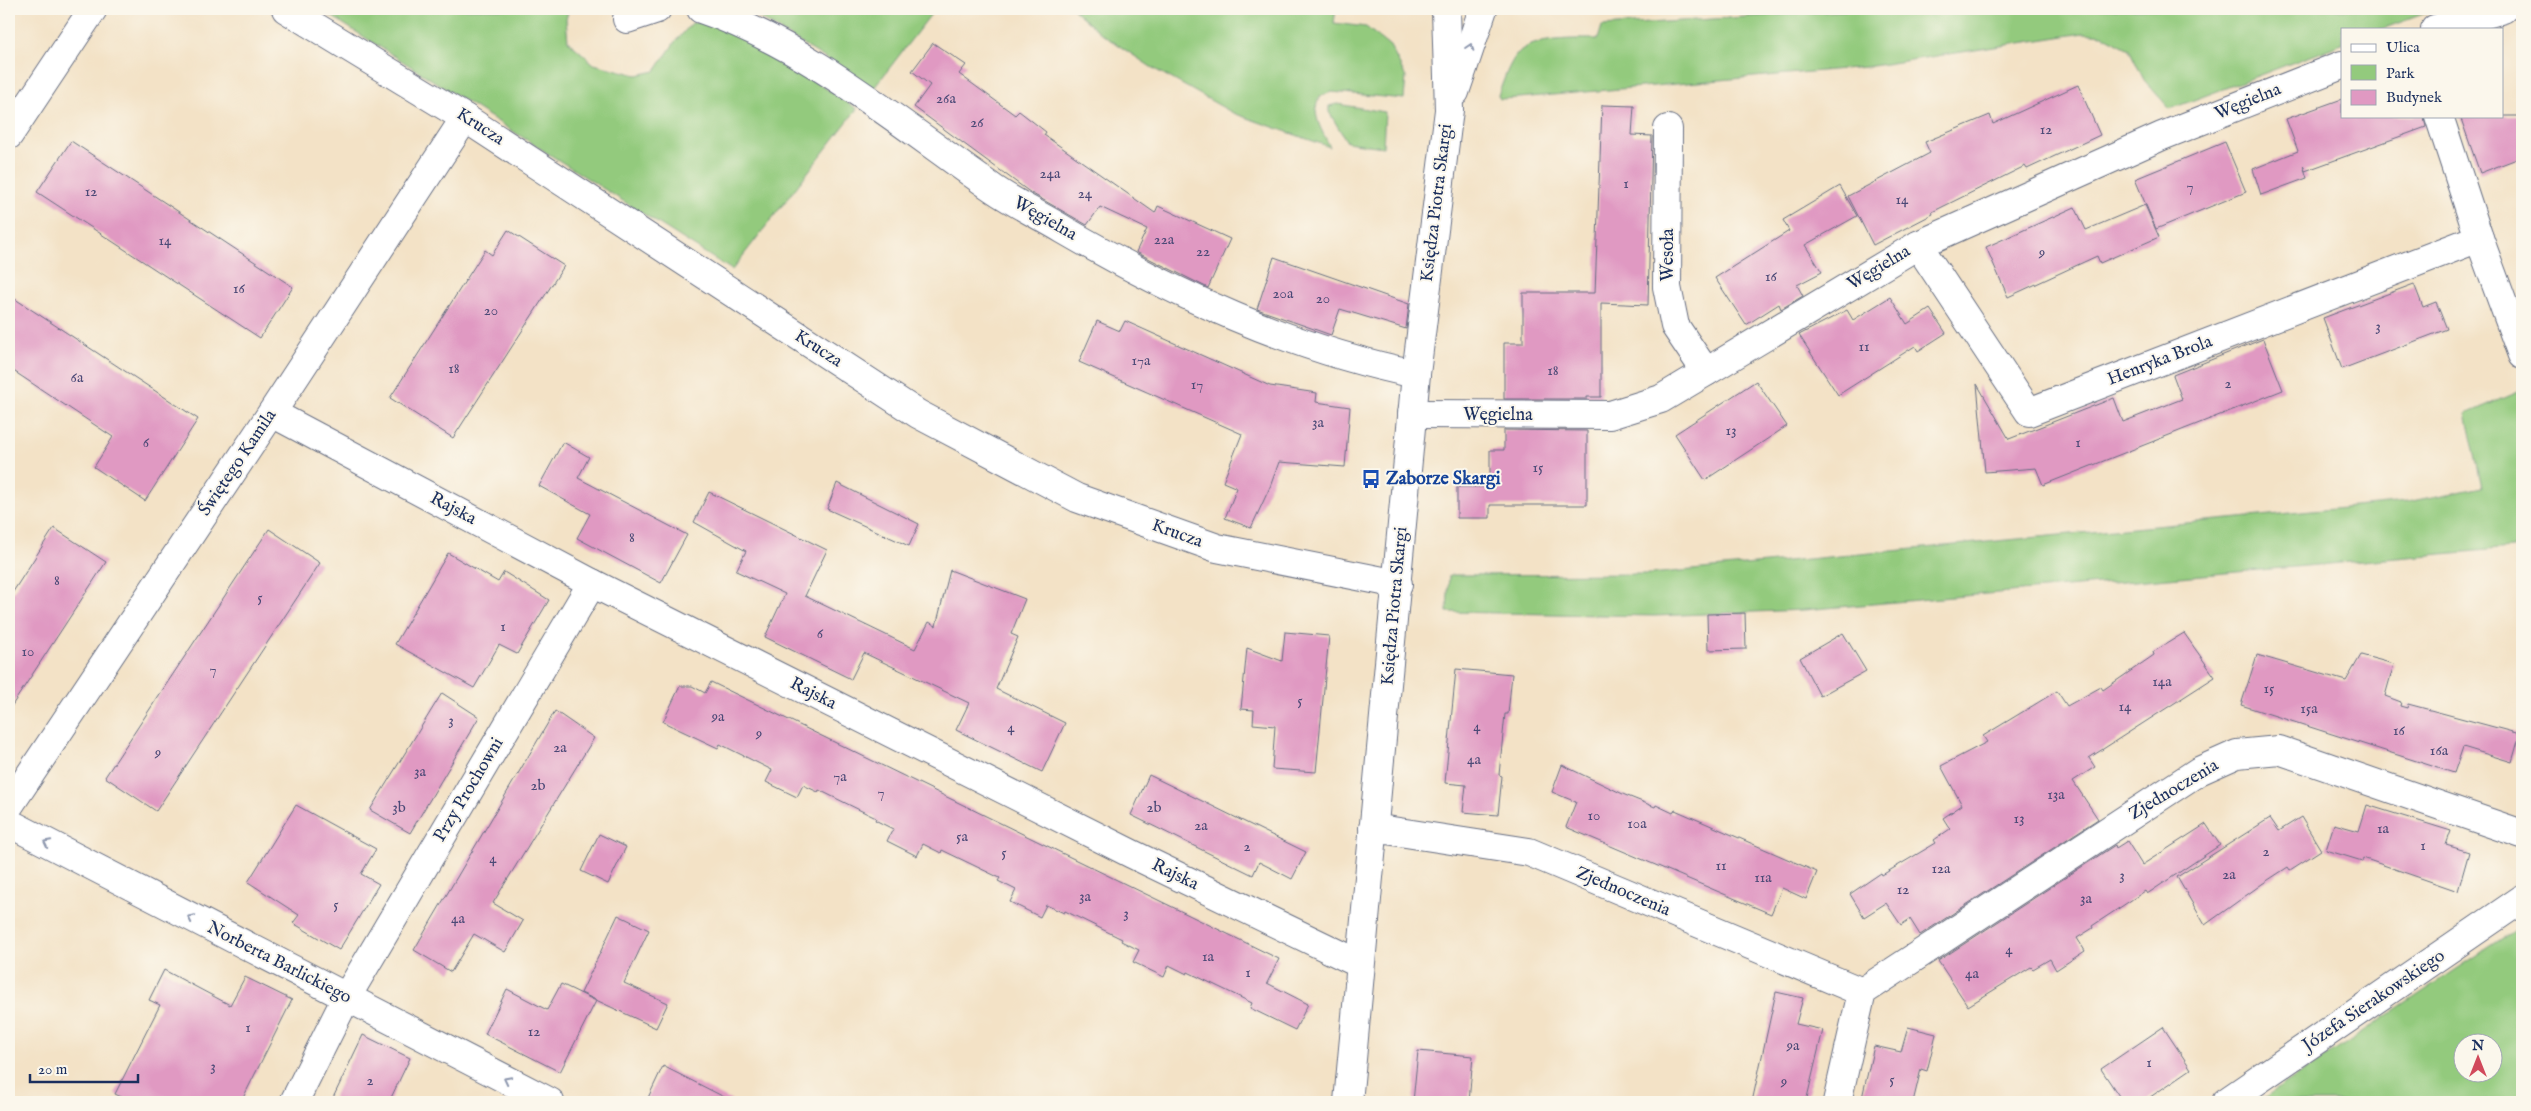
<svg xmlns="http://www.w3.org/2000/svg" width="2531" height="1111" font-family="'IM FELL English',serif">
	<style>
		.green { fill: #93ca7d; stroke: #577c6e; fill-rule: evenodd }
		.building { fill: #e099c2 }
		.lines { fill: none; stroke-linecap: round; stroke-linejoin: round }
		.minor-casing { stroke: #676e82; stroke-width: 30 }
		.minor { stroke: #fff; stroke-width: 28 }
		.oneway { stroke: #8d97ae }
		.labels { text-anchor: middle; dominant-baseline: central; stroke-width: 4; stroke-linejoin: round; paint-order: stroke }
		.number-label { font-size: 15px; fill: #4c4a77 }
		.street-label { font-size: 18px; fill: #1b2f5e; stroke: #fbf7ec }
		.transit-label { font-size: 18px; font-weight: bold; fill: #164399; stroke: #fbf7ec; text-anchor: start }
	</style>
	<rect width="100%" height="100%" fill="#fbf7ec"/>
	<filter id="ink" filterUnits="userSpaceOnUse"><feTurbulence type="fractalNoise" baseFrequency=".02" numOctaves="2"/><feDisplacementMap in="SourceGraphic" scale="10" xChannelSelector="R" yChannelSelector="G"/><feConvolveMatrix kernelMatrix="1 2 1 2 8 2 1 2 1" color-interpolation-filters="sRGB"/></filter>
	<filter id="wash" filterUnits="userSpaceOnUse"><feTurbulence type="fractalNoise" baseFrequency=".0096" numOctaves="4" result="noise"/><feDisplacementMap in="SourceGraphic" scale="20" xChannelSelector="R" yChannelSelector="G"/><feGaussianBlur stdDeviation="1.12" result="paint"/><feColorMatrix in="noise" values="0 0 0 0 0 0 0 0 0 0 0 0 0 0 0 0 0 1.4 0 .05"/><feComposite in="paint" operator="in"/></filter>
	<g filter="url(#wash)">
		<rect width="100%" height="100%" fill="#f3e2c6"/>
		<g class="green">
			<polygon points="320,9 569,9 566,19 568,41 594,64 637,75 655,71 675,42 692,23 706,22 742,33 857,109 732,270"/>
			<polygon points="745,9 935,9 874,88"/>
			<path d="M1073,9H1336L1334,23L1366,27L1390,46L1406,77L1404,99L1332,92L1320,96C1310,114 1322,130 1330,147L1233,113L1151,67L1103,35Z"/>
			<path d="M1870,9H2437L2382,29H2342V44L2170,109L2144,80L2129,49L2103,35L2084,33L1866,67L1519,98L1500,99L1498,95C1504,80 1508,65 1518,53C1532,37 1578,39 1598,39L1602,26Z"/>
			<polygon points="1337,104 1385,112 1383,147 1347,142 1329,112 1329,106"/>
			<polygon points="2522,390 2522,547 1804,610 1654,616 1447,612 1449,575 1650,574 2407,502 2482,487 2466,414"/>
			<path d="M2522,925V1100L2518,1102H2259ZM2464,1044H2494V1074H2464Z"/>
		</g>
		<g id="blocks">
			<g class="building">
				<polygon points="933,43 966,65 959,74 1015,115 1019,111 1046,132 1044,135 1155,213 1158,206 1230,239 1208,288 1136,252 1147,229 1100,207 1087,225 1031,193 914,107 930,85 912,71"/>
				<polygon points="2078,85 2100,135 2027,169 2025,166 1932,212 1933,214 1873,245 1848,196 1930,153 1925,142 1990,115 1993,124"/>
				<polygon points="2342,99 2342,116 2424,116 2426,127 2305,171 2303,165 2307,178 2261,195 2253,169 2298,151 2286,119"/>
				<polygon points="1602,105 1634,106 1632,135 1652,136 1648,305 1601,303 1601,397 1587,397 1587,399 1504,399 1504,343 1523,343 1523,293 1595,293"/>
				<polygon points="2460,116 2522,116 2522,157 2480,173"/>
				<polygon points="71,141 293,287 260,338 37,192"/>
				<polygon points="2225,142 2246,192 2156,229 2135,179"/>
				<polygon points="1840,186 1857,216 1805,245 1822,272 1797,285 1803,296 1781,309 1779,304 1746,325 1715,278 1789,231 1783,220"/>
				<polygon points="2145,205 2159,237 2100,263 2097,256 2008,297 1986,247 2075,207 2086,230"/>
				<polygon points="508,230 564,266 453,438 390,398 485,250 492,255"/>
				<polygon points="1274,257 1409,304 1406,329 1340,309 1331,335 1257,309"/>
				<polygon points="2414,284 2423,307 2436,302 2447,329 2342,369 2323,318"/>
				<polygon points="9,295 198,419 145,501 94,467 113,437 9,368"/>
				<polygon points="1890,297 1907,324 1930,309 1946,333 1918,351 1915,346 1838,395 1799,335 1847,310 1853,320"/>
				<polygon points="1097,321 1120,331 1125,321 1270,386 1317,393 1316,402 1350,407 1345,467 1279,462 1270,487 1251,528 1225,518 1237,488 1223,482 1242,434 1079,362"/>
				<polygon points="2263,339 2283,390 2043,485 2036,468 1985,472 1977,384 2009,439 2114,398 2123,422 2182,399 2173,375"/>
				<polygon points="1756,381 1787,426 1705,480 1675,434"/>
				<polygon points="1504,430 1587,431 1587,505 1490,505 1490,518 1457,518 1457,487 1490,487 1490,450 1504,450"/>
				<polygon points="563,442 589,457 578,478 687,535 661,583 577,538 590,514 539,486"/>
				<polygon points="837,483 919,524 909,546 827,509"/>
				<polygon points="709,492 827,550 805,596 915,649 929,622 936,626 950,570 1025,599 1011,634 1018,637 996,689 1065,723 1042,772 956,730 969,703 864,653 851,679 765,637 785,594 736,571 746,551 694,522"/>
				<polygon points="54,528 106,562 9,710 9,598"/>
				<polygon points="269,529 320,563 156,811 105,777"/>
				<polygon points="448,553 498,582 504,572 549,600 517,654 499,645 474,688 395,644"/>
				<polygon points="1745,613 1746,649 1708,650 1707,614"/>
				<polygon points="1285,632 1329,636 1316,772 1272,769 1275,726 1253,724 1254,710 1241,709 1247,648 1282,661"/>
				<polygon points="1843,633 1866,671 1820,696 1800,658"/>
				<polygon points="2184,633 2215,677 2089,758 2095,767 2073,781 2098,819 1920,935 1910,919 1901,925 1886,903 1864,917 1850,894 1881,873 1882,875 1936,843 1934,840 1950,829 1943,818 1962,805 1941,766 1987,742 1983,736 2057,691 2067,706 2101,687 2103,690 2154,655 2153,652"/>
				<polygon points="2257,655 2346,681 2361,655 2394,664 2385,696 2401,702 2400,706 2407,708 2408,704 2520,734 2512,762 2463,747 2454,773 2241,705"/>
				<polygon points="1456,669 1512,674 1508,714 1505,714 1499,775 1502,776 1498,815 1463,812 1466,785 1445,783"/>
				<polygon points="711,682 1279,959 1267,983 1308,1004 1295,1030 1250,1008 1252,1003 1188,972 1187,974 1169,965 1164,977 1133,962 1139,950 1121,941 1122,939 1065,911 1064,913 1046,905 1040,917 1010,902 1016,890 998,881 1000,878 942,850 941,853 923,844 917,856 887,841 893,829 875,820 876,818 819,790 818,792 803,785 797,797 766,782 772,770 720,744 718,748 663,722 680,686 692,686 705,693"/>
				<polygon points="442,693 479,717 410,833 370,810"/>
				<polygon points="555,711 594,738 493,903 523,921 505,952 474,934 451,972 414,950"/>
				<polygon points="1562,765 1625,795 1655,807 1656,805 1673,813 1675,810 1817,872 1806,899 1782,888 1771,914 1566,827 1576,802 1552,792"/>
				<polygon points="1149,775 1306,852 1292,879 1259,862 1253,875 1131,815"/>
				<polygon points="296,805 376,849 361,874 379,884 339,950 293,923 299,915 248,882"/>
				<polygon points="2367,805 2451,831 2446,845 2469,852 2458,891 2363,858 2362,861 2326,850 2334,824 2359,831"/>
				<polygon points="2301,817 2321,850 2290,870 2288,867 2262,884 2205,925 2177,877 2270,818 2279,831"/>
				<polygon points="2206,824 2220,845 2147,894 2145,891 2092,926 2093,928 2077,938 2085,951 2056,970 2050,959 2033,969 2031,967 1968,1006 1938,961 2115,845 2116,848 2127,841 2142,865"/>
				<polygon points="599,834 626,847 608,884 581,871"/>
				<polygon points="618,915 649,930 624,983 668,1003 656,1028 581,993"/>
				<polygon points="164,970 230,1005 245,977 292,1000 241,1102 132,1102 115,1094 160,1005 149,1000"/>
				<polygon points="561,984 596,1001 560,1072 485,1034 507,989 547,1010"/>
				<polygon points="1776,992 1803,998 1796,1024 1823,1030 1806,1102 1752,1102"/>
				<polygon points="1908,1027 1936,1034 1927,1071 1921,1069 1913,1102 1861,1102 1874,1046 1901,1052"/>
				<polygon points="2163,1027 2191,1069 2143,1102 2123,1102 2101,1069"/>
				<polygon points="363,1035 410,1058 389,1102 331,1102"/>
				<polygon points="1418,1051 1473,1056 1469,1102 1413,1102"/>
				<polygon points="663,1066 734,1102 646,1102"/>
			</g>
		</g>
	</g>
	<g filter="url(#ink)">
		<use href="#blocks" fill-opacity="0" stroke="#676e82" stroke-width="1"/>
		<g class="lines">
			<g class="minor-casing">
				<g id="minor">
					<polyline points="286,9 465,118 918,414 1077,498 1217,548 1398,584"/>
					<path d="M701,9C808,45 901,125 994,189C1016,204 1041,216 1064,230C1174,294 1292,349 1416,374"/>
					<polyline points="627,19 657,9"/>
					<polyline points="2435,29 2503,9"/>
					<polyline points="1455,92 1483,9"/>
					<polyline points="1668,129 1667,287 1675,326 1706,372"/>
					<polyline points="9,135 93,9"/>
					<polyline points="2479,238 2522,355"/>
					<polyline points="1918,245 2029,412 2479,238 2439,116"/>
					<polyline points="272,413 592,583 1132,854 1360,964"/>
					<polyline points="1412,414 1610,415 1661,399 1918,245 2162,136 2342,65"/>
					<polyline points="9,806 263,426 465,118"/>
					<polyline points="9,823 550,1102"/>
					<polyline points="1373,828 1529,852 1862,992"/>
					<polyline points="294,1102 346,998 592,583"/>
					<polyline points="1348,1102 1416,374 1449,110 1446,9"/>
					<polyline points="1837,1102 1862,992 2199,771 2237,754 2279,750 2522,834"/>
					<polyline points="2226,1102 2522,899"/>
				</g>
			</g>
			<use href="#minor" class="minor"/>
		</g>
		<defs><path id="oneway-chevron" d="M-2-3.5L2.5 0L-2 3.5" fill="none" stroke-width="1.6" stroke-linecap="round" stroke-linejoin="round" transform="scale(1.25)"/></defs>
		<g class="oneway">
			<use href="#oneway-chevron" transform="translate(1470 47) rotate(-72)"/>
			<use href="#oneway-chevron" transform="translate(47 843) rotate(-153)"/>
			<use href="#oneway-chevron" transform="translate(191 918) rotate(-153)"/>
			<use href="#oneway-chevron" transform="translate(507 1080) rotate(-153)"/>
		</g>
	</g>
	<defs>
		<g id="bus-bare" transform="scale(1.5)"><path d="M-5-6H5V4H4V6H2V4H-2V6H-4V4H-5ZM-3.5-4V0h7V-4ZM-3.5 1.2v1.5H-2V1.2ZM2 1.2v1.5H3.5V1.2Z" fill="#1a4fb4" stroke="#fbf7ec" stroke-width="2.5" paint-order="stroke"/></g>
	</defs>
	<g fill-rule="evenodd">
		<use href="#bus-bare" x="1371" y="479"/>
	</g>
	<g class="labels">
		<g class="number-label">
			<text x="946" y="98">26a</text>
			<text x="977" y="122">26</text>
			<text x="2046" y="129">12</text>
			<text x="1050" y="173">24a</text>
			<text x="1626" y="183">1</text>
			<text x="2190" y="186">7</text>
			<text x="91" y="191">12</text>
			<text x="1085" y="193">24</text>
			<text x="1902" y="199">14</text>
			<text x="1164" y="239">22a</text>
			<text x="165" y="240">14</text>
			<text x="1203" y="251">22</text>
			<text x="2042" y="252">9</text>
			<text x="1771" y="276">16</text>
			<text x="239" y="288">16</text>
			<text x="1283" y="293">20a</text>
			<text x="1323" y="298">20</text>
			<text x="491" y="310">20</text>
			<text x="2378" y="326">3</text>
			<text x="1864" y="346">11</text>
			<text x="1141" y="360">17a</text>
			<text x="454" y="368">18</text>
			<text x="1553" y="370">18</text>
			<text x="77" y="377">6a</text>
			<text x="2228" y="383">2</text>
			<text x="1197" y="384">17</text>
			<text x="1318" y="422">3a</text>
			<text x="1731" y="430">13</text>
			<text x="146" y="442">6</text>
			<text x="2078" y="442">1</text>
			<text x="1538" y="467">15</text>
			<text x="632" y="537">8</text>
			<text x="57" y="580">8</text>
			<text x="260" y="597">5</text>
			<text x="503" y="626">1</text>
			<text x="820" y="633">6</text>
			<text x="28" y="651">10</text>
			<text x="213" y="669">7</text>
			<text x="2162" y="681">14a</text>
			<text x="2269" y="688">15</text>
			<text x="1300" y="700">5</text>
			<text x="2125" y="706">14</text>
			<text x="2309" y="708">15a</text>
			<text x="718" y="716">9a</text>
			<text x="451" y="720">3</text>
			<text x="1477" y="726">4</text>
			<text x="1011" y="727">4</text>
			<text x="2399" y="730">16</text>
			<text x="759" y="733">9</text>
			<text x="560" y="747">2a</text>
			<text x="2439" y="750">16a</text>
			<text x="158" y="752">9</text>
			<text x="1474" y="759">4a</text>
			<text x="420" y="771">3a</text>
			<text x="840" y="776">7a</text>
			<text x="538" y="785">2b</text>
			<text x="881" y="792">7</text>
			<text x="2056" y="794">13a</text>
			<text x="399" y="807">3b</text>
			<text x="1154" y="807">2b</text>
			<text x="1594" y="815">10</text>
			<text x="2019" y="818">13</text>
			<text x="1637" y="823">10a</text>
			<text x="1201" y="825">2a</text>
			<text x="2383" y="828">1a</text>
			<text x="962" y="836">5a</text>
			<text x="2423" y="845">1</text>
			<text x="1247" y="846">2</text>
			<text x="2266" y="851">2</text>
			<text x="1004" y="852">5</text>
			<text x="493" y="858">4</text>
			<text x="1721" y="865">11</text>
			<text x="1941" y="868">12a</text>
			<text x="2229" y="874">2a</text>
			<text x="2122" y="875">3</text>
			<text x="1763" y="877">11a</text>
			<text x="1903" y="889">12</text>
			<text x="1085" y="896">3a</text>
			<text x="2086" y="898">3a</text>
			<text x="336" y="904">5</text>
			<text x="1126" y="913">3</text>
			<text x="458" y="918">4a</text>
			<text x="2009" y="949">4</text>
			<text x="1208" y="956">1a</text>
			<text x="1248" y="972">1</text>
			<text x="1972" y="973">4a</text>
			<text x="248" y="1027">1</text>
			<text x="534" y="1031">12</text>
			<text x="1793" y="1045">9a</text>
			<text x="2149" y="1062">1</text>
			<text x="213" y="1066">3</text>
			<text x="1892" y="1079">5</text>
			<text x="370" y="1080">2</text>
			<text x="1784" y="1081">9</text>
		</g>
		<g class="street-label">
			<text transform="translate(2248 102) rotate(-22)">Węgielna</text>
			<text transform="translate(480 127) rotate(33)">Krucza</text>
			<text transform="translate(1437 203) rotate(-83)">Księdza Piotra Skargi</text>
			<text transform="translate(1045 219) rotate(30)">Węgielna</text>
			<text transform="translate(1668 255) rotate(-90)">Wesoła</text>
			<text transform="translate(1879 268) rotate(-31)">Węgielna</text>
			<text transform="translate(818 349) rotate(33)">Krucza</text>
			<text transform="translate(2160 361) rotate(-21)">Henryka Brola</text>
			<text x="1498" y="415">Węgielna</text>
			<text transform="translate(238 463) rotate(-56)">Świętego Kamila</text>
			<text transform="translate(453 509) rotate(28)">Rajska</text>
			<text transform="translate(1177 534) rotate(20)">Krucza</text>
			<text transform="translate(1395 606) rotate(-85)">Księdza Piotra Skargi</text>
			<text transform="translate(813 694) rotate(27)">Rajska</text>
			<text transform="translate(469 790) rotate(-59)">Przy Prochowni</text>
			<text transform="translate(2174 790) rotate(-31)">Zjednoczenia</text>
			<text transform="translate(1175 875) rotate(26)">Rajska</text>
			<text transform="translate(1623 892) rotate(23)">Zjednoczenia</text>
			<text transform="translate(279 963) rotate(27)">Norberta Barlickiego</text>
			<text transform="translate(2374 1001) rotate(-34)">Józefa Sierakowskiego</text>
		</g>
		<g class="transit-label">
			<text x="1386" y="479">Zaborze Skargi</text>
		</g>
	</g>
	<rect width="2531" height="1111" fill="none" stroke="#fbf7ec" stroke-width="30"/>
	<rect x="2341" y="28" width="162" height="90" fill="#fbf7ec" stroke="#a1a7b3"/>
	<rect x="2351" y="44" width="25" height="8" fill="#ffffff" stroke="#a1a7b3"/>
	<text x="2386" y="52" font-size="15" fill="#1b2f5e">Ulica</text>
	<rect x="2351" y="65" width="25" height="15" fill="#93ca7d" stroke="#a1a7b3"/>
	<text x="2386" y="78" font-size="15" fill="#1b2f5e">Park</text>
	<rect x="2351" y="90" width="25" height="15" fill="#e099c2" stroke="#a1a7b3"/>
	<text x="2386" y="102" font-size="15" fill="#1b2f5e">Budynek</text>
	<g transform="translate(2478 1058)"><circle r="24" fill="#fbf7ec" stroke="#a1a7b3"/>
	<path d="M0-4L9 19L0 12L-9 19Z" fill="#d1495b"/>
	<text y="-8" font-size="14" font-weight="bold" text-anchor="middle" fill="#1b2f5e">N</text>
	</g>
	<path d="M30 1074v8h108v-8" fill="none" stroke="#1b2f5e" stroke-width="2.5"/>
	<text x="38" y="1074" font-size="15" fill="#1b2f5e" stroke="#fbf7ec" stroke-width="4" paint-order="stroke">20 m</text>
</svg>
